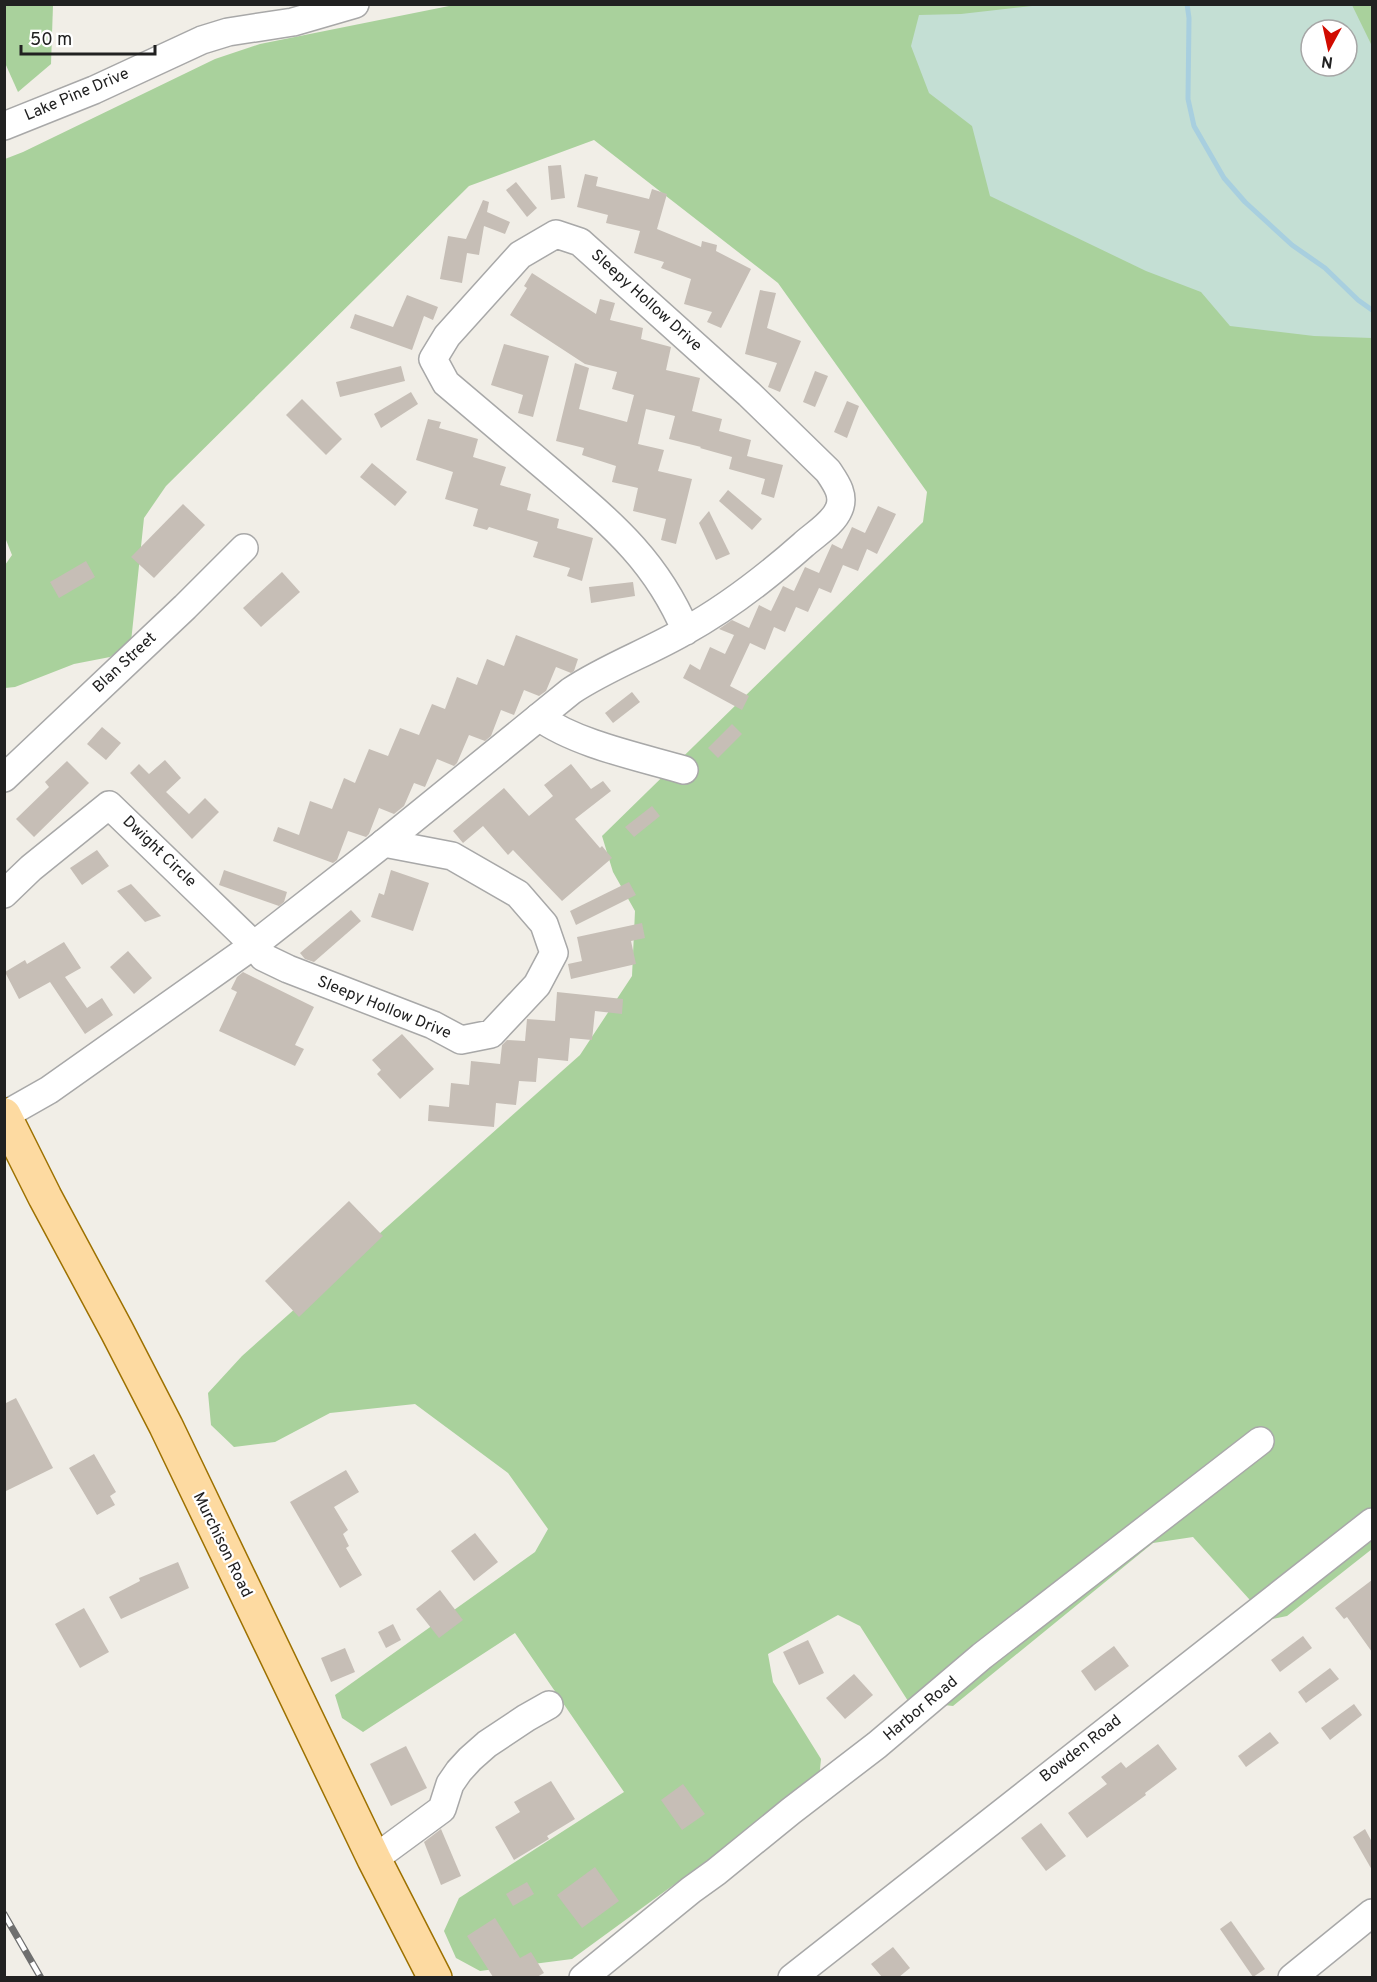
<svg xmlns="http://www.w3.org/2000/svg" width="1377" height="1982" font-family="Overpass,sans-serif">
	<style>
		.forest { fill: #a9d19c; fill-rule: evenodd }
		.wetland { fill: #c4dfd4; fill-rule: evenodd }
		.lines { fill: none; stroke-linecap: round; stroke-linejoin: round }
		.stream { stroke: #a8cfdf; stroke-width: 5 }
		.building { fill: #c6beb6 }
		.minor-casing { stroke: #a8a8a8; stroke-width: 30 }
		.major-casing { stroke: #9d7100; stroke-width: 36 }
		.minor { stroke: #fff; stroke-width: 27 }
		.major { stroke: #fddaa1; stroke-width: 33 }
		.rail-casing { stroke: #6f6f6f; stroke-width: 7 }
		.rail { stroke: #fff; stroke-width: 4.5; stroke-dasharray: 14; stroke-linecap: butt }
		.labels { text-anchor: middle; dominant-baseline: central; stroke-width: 4.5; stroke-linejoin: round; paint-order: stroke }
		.street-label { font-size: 16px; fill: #212121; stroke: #fff }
	</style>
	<rect width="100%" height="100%" fill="#f1eee7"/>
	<g class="forest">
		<polygon points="4,5 53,5 51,64 18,92 5,63"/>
		<path d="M454,5H1372V1549L1287,1616L1268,1620L1193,1537L1153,1543L953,1706L908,1701L860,1626L838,1615L768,1654L773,1682L821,1759L819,1779L572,1959L480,1971L456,1958L444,1931L459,1898L624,1792L515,1633L363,1732L342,1718L335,1695L535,1552L548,1529L508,1473L415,1404L330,1413L275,1442L234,1447L211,1425L208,1393L242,1356L580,1055L632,976L635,911L613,872L602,836L923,522L927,492L778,283L594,140L469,186L166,486L144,518L131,642L110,657L74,664L15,687L5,688V565L12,555L4,535L5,159L23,152L215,59L260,44ZM1311,30H1347V66H1311Z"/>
	</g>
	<path class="wetland" d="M1041,5H1352L1371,44L1372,64V338L1314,336L1230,326L1201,292L1146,271L990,196L972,126L929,93L911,46L919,15L961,14ZM1311,30H1347V66H1311Z"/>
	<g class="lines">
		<polyline class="stream" points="1187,4 1189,18 1188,99 1194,126 1224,178 1245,202 1292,245 1325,268 1358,300 1372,310"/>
	</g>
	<g class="building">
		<polygon points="561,165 565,198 551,200 548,166"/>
		<polygon points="585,174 598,177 596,186 649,199 652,189 667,194 657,229 701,247 702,241 717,245 716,251 751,269 721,328 707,322 712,312 684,304 691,279 661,268 664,262 634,253 640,231 606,223 608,215 577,207"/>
		<polygon points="516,182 537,208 527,217 506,190"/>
		<polygon points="483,200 489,202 487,212 510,222 505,234 484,226 479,255 467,253 462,283 440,279 448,236 466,239"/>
		<polygon points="532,273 596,314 600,299 615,303 610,320 643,328 641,339 671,347 666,370 700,378 692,411 722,419 719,431 751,440 747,456 783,465 774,498 761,494 765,479 729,469 732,457 700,448 701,447 669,439 675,416 646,409 638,444 664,450 658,471 692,479 676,544 661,540 666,519 633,511 638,488 612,482 616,466 582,455 584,448 556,441 575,363 589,368 579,409 627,422 634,395 612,389 617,372 585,364 510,315 527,288 524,286"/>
		<polygon points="760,290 776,293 767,328 801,341 780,392 768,387 777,363 745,354"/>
		<polygon points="407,295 438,307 433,320 424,316 412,350 350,328 355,314 393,327"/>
		<polygon points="504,344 549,356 533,417 518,413 523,395 491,385"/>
		<polygon points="401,366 405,381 340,397 336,382"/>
		<polygon points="815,371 828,376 815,407 803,402"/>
		<polygon points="411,392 418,404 381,428 374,414"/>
		<polygon points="302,399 342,439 326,455 286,415"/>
		<polygon points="847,401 859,406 847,438 834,432"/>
		<polygon points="428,419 441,422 439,428 478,439 473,457 506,467 500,485 531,494 527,510 559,519 557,528 593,538 582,581 567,576 570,568 533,557 538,542 489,527 487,530 473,526 478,509 445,499 453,472 416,460"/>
		<polygon points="372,463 407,492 395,506 360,477"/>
		<polygon points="728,490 762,519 752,530 719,501"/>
		<polygon points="183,504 205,525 154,578 131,557"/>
		<polygon points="878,506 896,514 877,554 867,549 858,571 843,565 831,593 819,588 808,612 796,607 785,632 774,627 765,650 750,643 730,686 749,696 742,710 683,678 690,664 700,670 710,647 725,654 734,635 719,629 732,620 749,628 759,605 771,611 783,586 794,591 805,567 819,573 832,544 842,549 852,527 865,533"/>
		<polygon points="709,511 730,554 716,560 699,523"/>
		<polygon points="86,561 95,577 59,598 50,582"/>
		<polygon points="282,572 300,592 261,627 243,608"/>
		<polygon points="633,582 635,596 591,603 589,587"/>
		<polygon points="516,635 578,659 574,671 571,673 556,667 546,691 539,696 524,690 514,715 501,710 491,736 485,741 469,735 457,763 454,766 437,759 425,787 414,783 404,806 394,814 379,808 369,834 366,837 348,831 337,860 333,863 273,841 278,827 299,835 310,801 332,809 344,778 355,783 369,749 388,756 400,728 419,735 432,704 445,709 457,677 477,685 487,659 504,666"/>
		<polygon points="632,692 640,702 613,723 605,713"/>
		<polygon points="732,724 742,734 718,758 708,748"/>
		<polygon points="102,727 121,743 106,760 87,744"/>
		<polygon points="165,760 181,778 166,792 189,814 205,798 219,812 192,839 130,773 139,764 149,774"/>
		<polygon points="67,761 89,783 34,837 16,819 49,787 45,782"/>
		<polygon points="571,764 591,789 603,781 611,791 575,819 600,848 602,846 612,858 562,901 513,850 508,855 483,826 463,843 453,831 504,788 529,816 553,796 544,785"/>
		<polygon points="652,806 660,816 634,837 625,827"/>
		<polygon points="97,850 109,866 82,885 70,868"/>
		<polygon points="224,870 287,892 284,902 279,906 219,885"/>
		<polygon points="391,870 429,883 413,931 371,917 379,893 384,895"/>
		<polygon points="629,882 636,895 576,925 570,911"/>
		<polygon points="131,884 161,916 145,922 117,891"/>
		<polygon points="351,910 361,921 314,962 305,959 300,953"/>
		<polygon points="642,923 645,938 631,941 636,964 571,979 568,964 582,961 577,937"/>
		<polygon points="64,942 81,968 65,977 87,1008 102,998 113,1015 85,1034 50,982 19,999 5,972 25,960 27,964"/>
		<polygon points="128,951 152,978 134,994 110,967"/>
		<polygon points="243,972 314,1007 295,1045 304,1049 295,1066 219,1031 237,992 231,989 237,977"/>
		<polygon points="557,992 623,999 622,1014 595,1011 592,1040 570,1038 568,1061 538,1058 536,1082 519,1081 516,1105 496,1103 494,1127 428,1121 429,1105 449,1107 451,1083 469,1085 471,1061 500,1064 502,1045 507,1040 525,1041 527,1019 555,1021"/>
		<polygon points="402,1034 434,1069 400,1099 377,1074 381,1070 372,1060"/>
		<polygon points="349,1201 383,1236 299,1317 265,1281"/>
		<polygon points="16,1398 53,1468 4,1492 4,1404"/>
		<polygon points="94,1454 116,1492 110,1496 115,1505 97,1515 69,1468"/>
		<polygon points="346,1470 359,1492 334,1507 348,1530 343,1534 349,1546 346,1548 362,1575 340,1588 290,1502"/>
		<polygon points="475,1533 498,1562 474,1581 451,1551"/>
		<polygon points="178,1562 189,1588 121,1619 109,1597 140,1581 139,1578"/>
		<polygon points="1372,1580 1372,1652 1347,1617 1344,1619 1335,1608"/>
		<polygon points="440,1590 463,1620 439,1638 416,1609"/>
		<polygon points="84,1608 109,1652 80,1668 55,1624"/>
		<polygon points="393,1624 401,1640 386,1648 378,1632"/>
		<polygon points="1303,1636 1312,1648 1280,1672 1271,1660"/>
		<polygon points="808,1640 824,1673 799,1685 783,1652"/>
		<polygon points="1114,1646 1129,1666 1095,1691 1081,1671"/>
		<polygon points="345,1648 355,1672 331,1682 321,1658"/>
		<polygon points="1330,1668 1339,1679 1306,1703 1298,1692"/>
		<polygon points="854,1674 873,1695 845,1719 826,1698"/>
		<polygon points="1354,1704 1362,1715 1330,1740 1321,1728"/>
		<polygon points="1270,1732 1279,1743 1246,1767 1238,1756"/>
		<polygon points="1158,1744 1177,1769 1145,1793 1146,1795 1087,1838 1068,1813 1107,1784 1101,1777 1121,1762 1126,1768"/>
		<polygon points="406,1746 427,1788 391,1806 370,1764"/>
		<polygon points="551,1781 575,1819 547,1836 549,1839 514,1860 495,1827 520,1812 514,1802"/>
		<polygon points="683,1784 705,1814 682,1830 661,1800"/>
		<polygon points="1041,1823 1066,1856 1046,1871 1021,1838"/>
		<polygon points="441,1829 461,1876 441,1885 424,1842"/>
		<polygon points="1365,1829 1372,1842 1372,1870 1353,1837"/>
		<polygon points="595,1867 619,1901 582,1928 557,1895"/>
		<polygon points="527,1882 534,1894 513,1906 506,1894"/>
		<polygon points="495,1918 520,1958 531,1952 544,1973 537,1977 493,1977 467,1936"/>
		<polygon points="1231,1921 1265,1969 1253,1977 1220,1929"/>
		<polygon points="893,1947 910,1968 899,1977 882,1977 871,1964"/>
	</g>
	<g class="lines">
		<g class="minor-casing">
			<g id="minor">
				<polyline points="4,126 94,90 202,40 228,32 293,22 355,4"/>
				<path d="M539,717C576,744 640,757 684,770"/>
				<polyline points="4,778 185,607 244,548"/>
				<polyline points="4,894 31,868 109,805 254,945 263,957 288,969 433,1025 461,1040 491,1034 537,985 554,953 544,924 518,894 452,856 384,843"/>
				<path d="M5,1115L49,1090L254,945L384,843L571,691C607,667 647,653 685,631C725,609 769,575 803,545C815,534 833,524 839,509C845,495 836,483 828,471L749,394L580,242L556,234L520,255L447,336L433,359L446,383C481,413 516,442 551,472C609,522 655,558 686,631"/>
				<polyline points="374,1859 442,1809 450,1784 459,1771 470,1759 487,1744 526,1718 549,1705"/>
				<polyline points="583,1978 691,1890 716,1872 791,1811 877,1745 982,1656 1260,1441"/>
				<polyline points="792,1978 1372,1522"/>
				<polyline points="1292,1978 1372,1913"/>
			</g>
		</g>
		<g class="major-casing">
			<polyline id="major" points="4,1115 45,1197 117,1331 166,1426 374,1859 435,1978"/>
		</g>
		<use href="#minor" class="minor"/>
		<use href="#major" class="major"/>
		<g class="rail-casing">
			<polyline id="rail" points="4,1914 41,1978"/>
		</g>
		<use href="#rail" class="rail"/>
	</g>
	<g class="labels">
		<g class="street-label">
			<text transform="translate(77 95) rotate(-23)">Lake Pine Drive</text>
			<text transform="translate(646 301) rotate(42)">Sleepy Hollow Drive</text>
			<text transform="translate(125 663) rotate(-43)">Blan Street</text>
			<text transform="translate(159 852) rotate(44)">Dwight Circle</text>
			<text transform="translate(384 1008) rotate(22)">Sleepy Hollow Drive</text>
			<text transform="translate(222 1545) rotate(64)">Murchison Road</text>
			<text transform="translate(921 1709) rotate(-40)">Harbor Road</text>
			<text transform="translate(1081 1749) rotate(-38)">Bowden Road</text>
		</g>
	</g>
	<rect width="1377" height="1982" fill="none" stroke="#212121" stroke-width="12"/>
	<g transform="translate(1329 48) rotate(188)"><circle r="28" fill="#ffffff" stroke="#a6a6a6" stroke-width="1.5"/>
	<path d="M0-4.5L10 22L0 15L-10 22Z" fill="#d10b00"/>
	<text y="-9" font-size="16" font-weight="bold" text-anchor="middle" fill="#212121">N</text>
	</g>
	<path d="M21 45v9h134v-9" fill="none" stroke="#212121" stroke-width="3"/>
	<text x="30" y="45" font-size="18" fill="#212121" stroke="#ffffff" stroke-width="4.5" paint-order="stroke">50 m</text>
</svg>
